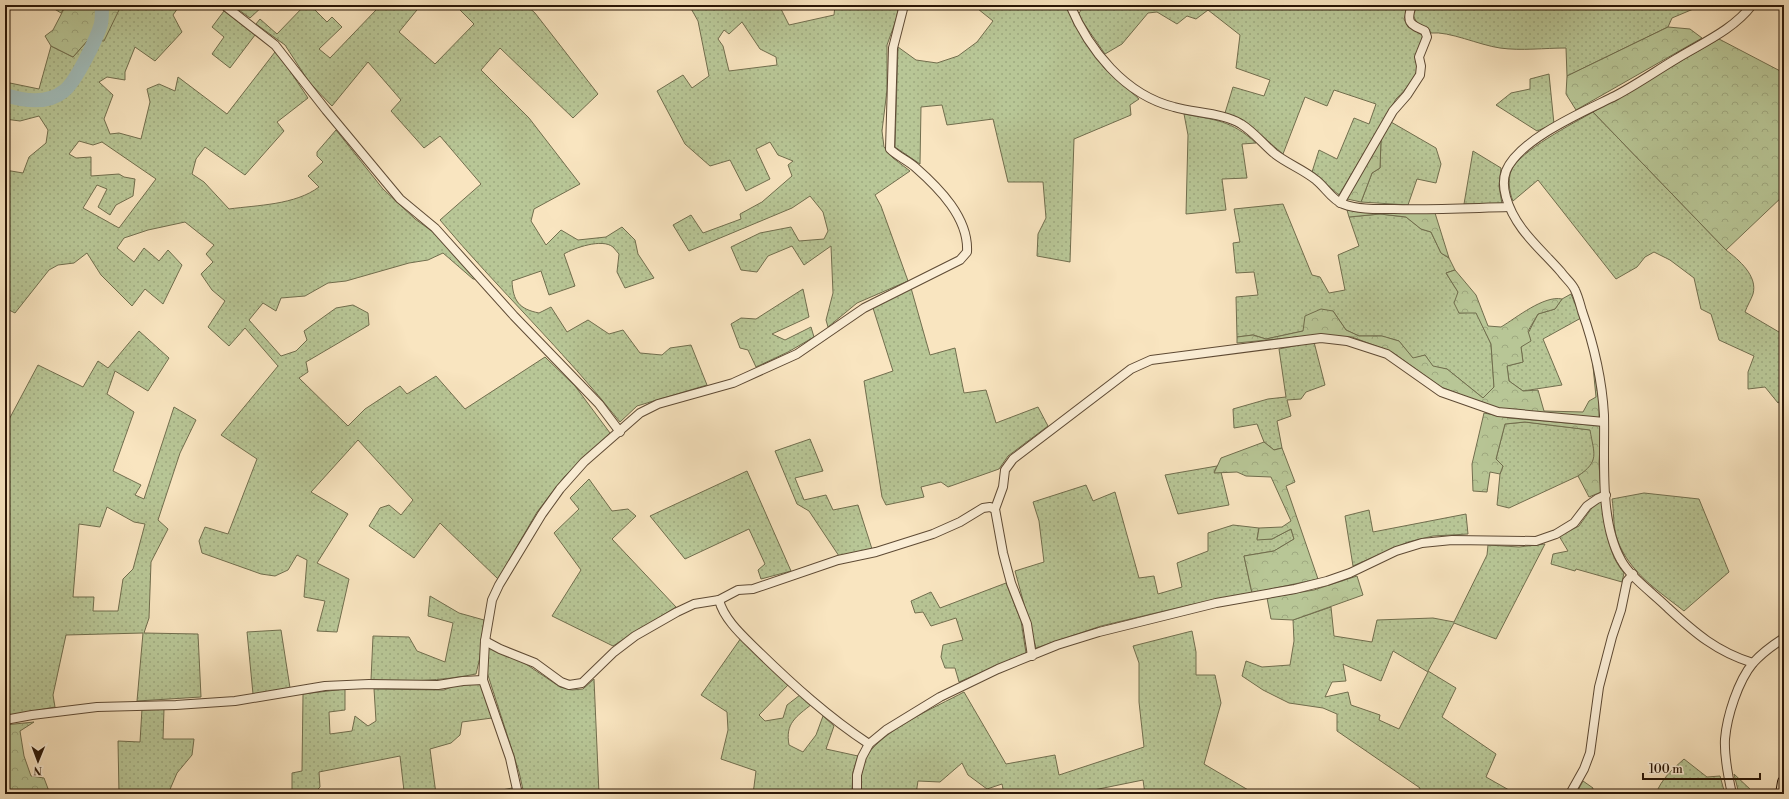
<svg xmlns="http://www.w3.org/2000/svg" width="1789" height="799" font-family="'Libre Bodoni',serif">
	<style>
		.grass { fill: url(#grass-dots); stroke: #716e4e; fill-rule: evenodd }
		.forest { fill: url(#forest-crowns); stroke: #716e4e }
		.lines { fill: none; stroke-linecap: round; stroke-linejoin: round }
		.river { stroke: #a1bdbb; stroke-width: 14 }
		.minor-casing { stroke: #5e4a34; stroke-width: 10 }
		.primary-casing { stroke: #2a1606; stroke-width: 14 }
		.minor { stroke: #fbeed6; stroke-width: 8 }
		.primary { stroke: #f9e5c0; stroke-width: 12 }
	</style>
	<defs>
		<pattern id="grass-dots" width="8" height="8" patternUnits="userSpaceOnUse"><rect width="8" height="8" fill="#b8c696"/><path d="M2 2h.1M6 6h.1" fill="none" stroke="#9ea980" stroke-width="1.8" stroke-linecap="round"/></pattern>
		<pattern id="forest-crowns" width="20" height="18" patternUnits="userSpaceOnUse"><rect width="20" height="18" fill="#b8c696"/><path d="M2 6a3 3 0 1 1 6 0M12 15a3 3 0 1 1 6 0" fill="none" stroke="#9ea980"/></pattern>
	</defs>
	<rect width="100%" height="100%" fill="#f9e5c0"/>
	<filter id="stains"><feTurbulence type="fractalNoise" baseFrequency=".005" numOctaves="4"/><feColorMatrix values="0 0 0 0 .2 0 0 0 0 .09 0 0 0 0 .02 0 0 0 .5 -.17"/></filter>
	<radialGradient id="worn" r=".72"><stop offset=".6" stop-color="#630" stop-opacity="0"/><stop offset="1" stop-color="#630" stop-opacity=".3"/></radialGradient>
	<g class="grass">
		<polygon points="48,5 66,5 61,13"/>
		<path d="M118,5H180L173,15L182,32L155,61L135,47L125,72V80L107,77L99,82L113,95L104,119L110,134L119,133L141,139L150,102L147,89L159,84L175,91L178,77L227,114L275,52L282,59L308,98L277,122L284,131L245,175L205,147L196,159L192,174L204,182L229,209C258,205 295,205 319,187L308,176L323,162L317,156V152L336,130L383,189L415,219L433,232L477,279H473L443,253L428,260L409,263L346,281L328,283L305,296L281,298L276,311L263,303L249,320L281,356L296,351L307,340L304,331L336,308L353,305L368,313L369,325L306,362L308,372L299,378L348,426L365,409L400,386L407,394L436,376L465,409L545,357L575,386L610,433L564,477L537,512L498,579L440,523L414,558L369,526L380,508L389,505L401,515L413,500L358,440L311,492L348,514L317,563L349,579L337,632L317,631L325,601L304,597L307,560L297,555L288,570L275,576L261,574L202,553L199,541L205,527L228,534L257,459L221,435L278,366L245,328L229,346L208,327L225,301L212,290L201,274L213,262L206,254L214,245L185,222L148,230L124,238L117,248L134,262L144,248L159,261L168,250L182,265L163,304L145,289L132,306L101,275L87,253L74,263L58,265L49,270L15,313L5,308V170L23,173L29,157L46,143L48,130L39,116L20,121L5,119V82L39,89L51,46L73,57L88,40L119,10ZM79,141L93,145L102,142L156,179L119,228L83,208L97,185L107,189L98,207L110,215L116,205L133,196L135,179L124,177L119,174L91,176V157L76,158L69,154Z"/>
		<polygon points="232,5 264,5 250,18"/>
		<path d="M305,5H310L327,22L332,17L342,27L319,49L330,58L376,10L371,5H421L399,32L435,64L474,24L455,5H526L535,13L598,94L573,118L500,48L481,70L529,118L580,184L534,209L531,221L546,245L561,230L578,240L606,237L622,227L635,240L638,254L654,278L625,288L617,272L619,254C617,252 615,249 613,247C602,238 574,248 564,254L575,286L549,295L541,271L512,281C513,301 519,309 539,313L551,307L567,332L588,320L609,334L623,330L640,353L662,355L670,348L691,345L707,385L637,406L620,422C564,351 498,289 440,220L481,184L440,136L424,148L391,111L401,100L368,62L332,106L309,82L285,45L256,24L260,19L277,34Z"/>
		<path d="M689,5H779L789,25L834,15L835,5H899L896,20L887,45V90L882,131L884,147L893,158L910,171L875,195L881,206L908,281L857,303L828,327L826,320L833,293L831,246L804,265L792,246L768,256L757,272L741,270L731,247L760,233L791,227L799,241L824,239L828,231L823,212L810,196L792,208L689,251L673,225L691,215L703,233L741,219L740,214L762,202L792,176L788,165L793,161L778,155L770,142L756,149L770,179L746,191L730,160L710,166L685,144L657,91L683,75L692,88L709,76L698,21ZM742,22L760,49L776,57L777,65L729,71L723,46L718,39L724,30L729,34Z"/>
		<polygon points="973,5 1067,5 1074,24 1104,68 1139,99 1130,105 1131,115 1074,139 1070,262 1037,256 1038,234 1046,218 1043,182 1008,182 993,119 947,125 942,105 921,107 920,164 895,147 898,47 916,60 937,63 958,56 977,42 993,21"/>
		<path d="M1084,5H1133L1139,9L1143,5H1409L1404,19L1408,27L1421,32L1424,36C1419,68 1420,75 1396,99L1339,195L1312,172L1319,150L1337,159L1354,118L1369,124L1376,104L1334,90L1327,106L1305,97L1283,154L1243,120L1225,113L1233,87L1264,96L1270,80L1236,68L1240,35L1208,10L1196,19L1187,16L1177,24L1157,12L1148,13L1122,44L1105,54L1078,15Z"/>
		<path d="M1416,5H1697L1698,7L1672,18L1668,27L1567,76L1566,48C1545,48 1521,51 1500,48C1479,45 1449,31 1431,33L1428,28L1417,23L1413,15Z"/>
		<polygon points="224,11 255,35 230,68 212,54 224,37 212,27"/>
		<polygon points="1549,74 1554,124 1537,131 1496,105 1511,93 1530,89 1530,79"/>
		<path d="M1593,112L1726,250C1739,260 1758,276 1753,294C1751,300 1747,306 1745,312L1784,335V399L1778,403L1765,387L1748,389V372L1754,356L1719,340L1711,314L1701,309L1694,278L1670,260L1654,252L1645,257L1637,267L1616,279L1538,180L1513,201C1509,192 1508,180 1511,171C1519,151 1574,123 1593,112Z"/>
		<path d="M1184,114C1215,120 1231,120 1256,143L1242,144L1247,178L1222,179L1226,210L1186,214L1188,135Z"/>
		<polygon points="1391,122 1436,148 1441,164 1436,183 1417,179 1408,205 1361,202 1372,173 1380,168 1381,140"/>
		<polygon points="1473,151 1501,168 1499,186 1502,204 1464,204"/>
		<polygon points="1283,204 1312,275 1320,277 1329,293 1345,290 1338,255 1359,246 1349,217 1380,214 1406,217 1421,229 1431,232 1441,253 1449,258 1455,270 1446,273 1458,292 1459,313 1476,312 1491,344 1494,387 1483,398 1447,369 1433,367 1425,355 1413,359 1399,341 1381,336 1359,336 1346,330 1333,311 1303,331 1266,339 1253,335 1237,337 1236,297 1258,295 1254,272 1236,273 1233,243 1240,242 1234,209"/>
		<polygon points="911,288 930,355 955,348 964,393 986,390 996,423 1038,407 1048,426 1008,456 999,469 948,487 941,482 921,487 924,497 886,505 882,497 864,381 893,371 873,308"/>
		<polygon points="803,289 809,317 772,334 785,340 811,327 814,337 788,352 756,367 748,350 740,348 731,324 741,318 756,319"/>
		<polygon points="1571,294 1581,318 1543,339 1562,385 1523,391 1509,381 1507,366 1523,362 1521,347 1538,314 1555,309 1562,299"/>
		<path d="M139,331L169,358L148,391L115,371L107,394L134,412L113,471L141,485L135,495L144,499L174,407L196,420L180,453L158,520L168,529L151,562L149,618L144,633L198,634L201,697L137,701L143,633L66,635L53,695L55,707L5,716V427L38,365L83,387L98,361L108,368ZM107,507L134,522L145,524L133,569L123,579L118,611H93L94,597H73L79,524L100,527Z"/>
		<polygon points="1314,342 1325,385 1306,392 1301,399 1287,400 1291,416 1277,421 1282,448 1274,450 1264,442 1257,424 1234,428 1233,409 1268,399 1286,397 1279,349"/>
		<polygon points="1525,422 1591,430 1595,456 1590,468 1578,476 1509,508 1497,505 1500,474 1503,466 1496,459 1505,424"/>
		<polygon points="810,439 823,471 795,478 804,500 826,495 833,510 858,505 872,549 839,556 809,511 797,504 775,451"/>
		<polygon points="1217,466 1214,472 1221,472 1229,505 1178,514 1165,475"/>
		<polygon points="747,471 791,571 761,579 758,570 765,564 749,529 685,559 650,516"/>
		<polygon points="589,479 612,511 628,509 636,516 612,539 676,607 613,646 552,616 581,570 554,533 579,509 570,498"/>
		<polygon points="1086,485 1093,501 1115,492 1139,578 1154,576 1158,594 1182,587 1177,563 1208,551 1208,533 1233,525 1259,528 1257,539 1272,539 1291,529 1294,539 1274,551 1244,556 1252,593 1189,605 1101,626 1036,648 1015,571 1044,562 1039,521 1033,502"/>
		<path d="M1644,493L1699,499L1729,572L1684,611C1657,590 1629,572 1617,539C1613,527 1614,511 1612,499Z"/>
		<path d="M1602,501C1606,527 1607,553 1624,573L1622,582L1576,569L1575,571L1551,564L1553,554L1568,551L1559,536L1579,526L1594,505Z"/>
		<polygon points="1369,510 1373,532 1466,514 1468,534 1433,536 1408,542 1353,566 1345,516"/>
		<path d="M1545,544L1496,639L1454,623L1428,671L1456,688L1442,717L1496,754L1486,777L1516,794H1418L1420,788L1337,731V714L1323,708L1289,703L1263,690L1242,676L1246,661L1262,667L1290,665L1294,641L1293,620L1331,607L1334,636L1372,642L1377,620L1433,618L1454,622L1487,555L1488,545L1519,547ZM1393,651L1428,672L1399,729L1379,720L1380,715L1351,705L1348,692L1325,697L1332,682L1346,681L1343,664L1381,681Z"/>
		<polygon points="1006,583 1021,621 1026,653 959,682 955,668 945,668 941,657 943,645 963,640 956,618 931,626 923,612 915,613 911,601 931,592 940,608"/>
		<path d="M430,596L459,613L484,620L480,657L476,674C441,681 406,682 371,680L373,636L409,637L417,651L445,662L453,623L428,616Z"/>
		<polygon points="281,630 290,688 253,694 247,632"/>
		<path d="M1192,631L1196,652V675H1215L1221,703L1204,764L1255,794H1145L1143,780L1074,794H1004L1002,784L987,789L968,775L962,763L940,782L918,781L916,794H862C861,783 859,771 864,761C877,732 936,707 964,692L1006,764L1055,755L1059,775L1144,747L1139,702V663L1133,646Z"/>
		<path d="M741,638L789,684L759,715L765,721L783,718L787,705L800,695L812,704C796,717 785,723 789,745L803,752L816,735L823,716L834,726L826,749L858,756L853,772L852,790L821,794H753L756,771L721,759L728,730L727,712L701,695Z"/>
		<polygon points="487,645 499,653 517,658 560,687 572,690 583,689 594,679 599,794 524,794 519,772 486,669"/>
		<polygon points="480,683 492,718 462,722 460,735 451,743 430,749 436,794 394,794 404,791 400,756 319,772 320,787 313,794 292,794 292,773 302,771 303,694 345,689 345,710 329,712 330,734 352,731 355,716 368,726 376,721 374,689 444,690 459,684"/>
		<polygon points="142,709 164,709 163,739 194,739 192,755 177,773 168,794 119,794 118,741 140,742"/>
		<path d="M1684,759L1707,777L1720,776L1725,794H1656C1661,779 1673,769 1684,759Z"/>
		<polygon points="1734,774 1752,791 1770,791 1770,794 1739,794"/>
		<polygon points="512,788 514,794 482,794"/>
	</g>
	<g class="forest">
		<polygon points="66,5 118,5 119,10 104,41 88,40 73,57 51,46 45,36 53,30"/>
		<polygon points="1668,27 1690,29 1702,38 1576,110 1566,94 1567,76"/>
		<polygon points="1719,39 1784,73 1784,195 1726,250 1593,112"/>
		<polygon points="1381,140 1380,168 1372,173 1361,202 1347,199"/>
		<polygon points="1347,210 1435,213 1449,258 1441,253 1431,232 1421,229 1406,217 1380,214 1349,217"/>
		<path d="M1455,270L1476,295L1488,326L1501,327C1516,318 1544,295 1562,299L1555,309L1538,314L1528,331L1531,341L1521,347L1523,362L1507,366L1509,381L1523,391L1538,390L1544,411L1583,412L1589,401L1596,397L1592,356L1599,401V418L1498,409L1441,387L1392,352L1352,337L1317,335L1237,343V337L1253,335L1266,339L1303,331L1305,316L1321,309L1333,311L1346,330L1359,336H1382L1399,341L1413,358L1425,355L1433,366L1447,369L1483,398L1494,387L1491,344L1476,313H1459L1454,303L1458,292L1446,273Z"/>
		<path d="M1484,413L1509,418L1601,426L1599,464L1601,492L1589,497L1578,476C1600,461 1594,454 1590,430L1525,422L1505,424L1496,459L1503,466L1500,474L1490,472L1487,492L1473,491L1472,464Z"/>
		<polygon points="1264,442 1274,450 1282,448 1295,482 1286,486 1318,579 1252,593 1244,556 1274,551 1294,539 1291,529 1272,539 1257,540 1259,528 1282,527 1291,521 1271,477 1246,476 1237,472 1214,473 1221,458"/>
		<polygon points="1357,576 1363,595 1293,620 1271,619 1267,598 1314,590"/>
		<polygon points="34,722 20,731 24,756 31,776 44,778 50,794 5,794 5,725"/>
		<polygon points="1583,781 1593,788 1592,794 1576,794"/>
	</g>
	<g class="lines">
		<path class="river" d="M5,95C24,101 47,105 64,91C76,82 97,38 101,24C102,18 102,11 102,5"/>
		<g class="minor-casing">
			<g id="minor">
				<polyline points="224,5 275,45 326,110 400,199 435,228 514,316 599,404 620,432"/>
				<path d="M1070,5C1089,50 1125,95 1174,107C1194,113 1224,113 1241,124C1254,132 1264,145 1275,154C1288,164 1304,170 1316,180C1325,187 1332,200 1343,204C1359,210 1378,209 1394,209C1432,210 1470,208 1509,207"/>
				<path d="M1752,5C1733,30 1702,43 1676,59C1656,71 1636,85 1615,96C1585,111 1519,139 1506,171C1503,179 1504,190 1506,197C1515,229 1540,248 1561,272C1565,278 1572,283 1575,290C1578,296 1580,304 1582,311C1594,345 1602,379 1604,415C1605,459 1599,521 1621,560C1630,577 1654,594 1668,608C1695,633 1717,652 1753,663"/>
				<path d="M1340,203L1393,111L1407,95L1420,75L1421,66L1419,57L1427,37L1425,31C1409,24 1406,22 1412,5"/>
				<path d="M719,600C724,620 744,637 758,651C793,685 828,717 869,744"/>
				<polyline points="485,641 500,649 535,663 561,682 569,685 582,683 614,652 635,636 677,612 694,604 719,600 738,590 753,589 838,560 876,552 933,534 960,522 983,508 990,507 995,509"/>
				<polyline points="1032,656 1027,624 1011,583 1003,553 995,509 1003,487 1005,470 1013,459 1131,369 1151,360 1321,338 1347,341 1387,354 1441,392 1498,412 1604,422"/>
				<polyline points="5,720 32,715 97,707 176,705 235,701 325,686 369,684 438,685 463,681 483,680"/>
				<path d="M518,794L510,758L483,680L485,641L492,600L499,585L542,514L560,489L584,462L640,413L658,404L733,383L797,354L864,308L960,260L967,252C969,218 939,188 915,167C907,160 897,156 890,149L893,48L904,5"/>
				<polyline points="857,794 857,775 862,757 869,744 886,730 940,697 998,669 1057,645 1099,632 1216,603 1295,589 1327,581 1350,573 1396,551 1422,543 1452,540 1536,541 1556,534 1574,523 1587,506 1597,499 1606,495"/>
				<polyline points="1570,794 1584,769 1590,753 1599,687 1612,637 1621,610 1627,581 1633,574"/>
				<path d="M1732,794C1728,776 1724,757 1725,739C1727,716 1738,681 1753,663C1762,653 1773,645 1784,638"/>
			</g>
		</g>
		<g class="primary-casing">
			<polyline id="primary" points="1782,794 1784,782"/>
		</g>
		<use href="#minor" class="minor"/>
		<use href="#primary" class="primary"/>
	</g>
	<rect width="1789" height="799" fill="none" stroke="#f9e5c0" stroke-width="20"/>
	<rect x="6" y="6" width="1777" height="787" fill="none" stroke="#2a1606" stroke-width="2"/>
	<rect x="10" y="10" width="1769" height="779" fill="none" stroke="#2a1606"/>
	<g transform="translate(38 761) rotate(181)" stroke="#fbeed6" stroke-width="3" paint-order="stroke">
	<path d="M0-3L7 15L0 10L-7 15Z" fill="#2a1606"/>
	<text y="-6" font-size="11" font-weight="bold" text-anchor="middle" fill="#2a1606">N</text>
	</g>
	<path d="M1643 773v6h117v-6" fill="none" stroke="#2a1606" stroke-width="2"/>
	<text x="1649" y="773" font-size="12" fill="#2a1606" stroke="#fbeed6" stroke-width="3" paint-order="stroke">100 m</text>
	<rect width="100%" height="100%" filter="url(#stains)"/>
	<rect width="100%" height="100%" fill="url(#worn)"/>
</svg>
